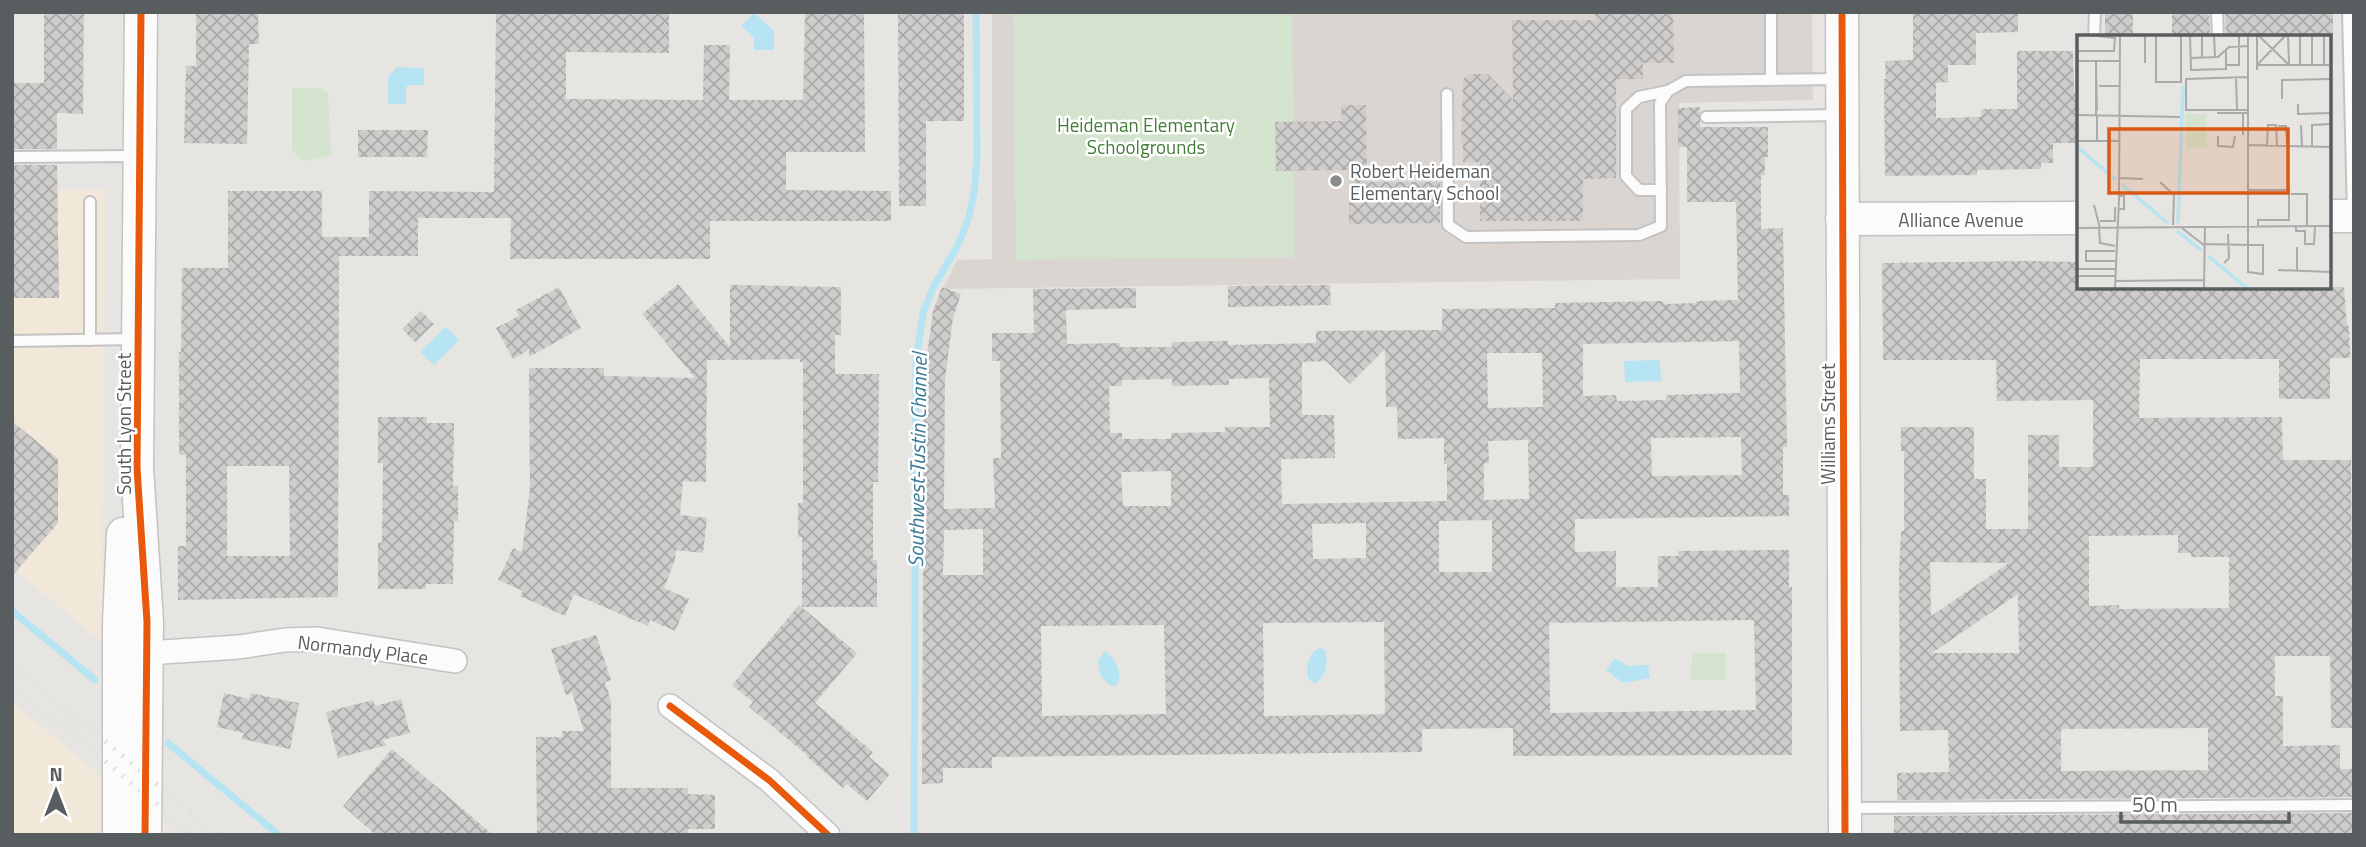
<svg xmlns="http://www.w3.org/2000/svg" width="2366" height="847" font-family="'Titillium Web',sans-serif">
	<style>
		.commercial { fill: #f2e8da }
		.education { fill: #dad5d1 }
		.green { fill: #d4e3ce }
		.water { fill: #b6e4f2 }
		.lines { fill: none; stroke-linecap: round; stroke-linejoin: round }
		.stream { stroke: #b6e4f2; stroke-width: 7 }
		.building { fill: url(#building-cross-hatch); fill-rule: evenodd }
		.lane-casing { stroke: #c3c3c3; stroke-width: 14 }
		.street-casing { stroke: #c3c3c3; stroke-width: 26 }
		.secondary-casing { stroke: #c3c3c3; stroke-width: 35 }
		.lane { stroke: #fbfbfb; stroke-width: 10 }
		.street { stroke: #fbfbfb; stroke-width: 23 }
		.secondary { stroke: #fbfbfb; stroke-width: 32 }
		.rail { stroke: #e0e0df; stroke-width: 5; stroke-dasharray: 2 9; stroke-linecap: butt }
		.cycleway-casing { stroke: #fff; stroke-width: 11 }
		.cycleway { stroke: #e8590c; stroke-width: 7 }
		.poi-dot { fill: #8a8d8e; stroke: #fff; stroke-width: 2.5 }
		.labels { text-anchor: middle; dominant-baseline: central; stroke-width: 5; stroke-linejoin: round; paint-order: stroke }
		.park-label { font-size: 19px; fill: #437e39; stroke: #fff }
		.poi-label { font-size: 19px; fill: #585d60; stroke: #fff; text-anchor: start }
		.street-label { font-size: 19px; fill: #585d60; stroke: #fff }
		.water-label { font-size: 21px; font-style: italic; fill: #3b7b97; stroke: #fff }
		.inset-river { fill: none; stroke: #b6e4f2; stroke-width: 3.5 }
		.inset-road { fill: none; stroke: #aaabaa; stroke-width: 2 }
		.view { fill: #da5914; fill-opacity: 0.15; stroke: #da5914; stroke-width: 3.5 }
		.inset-edge { fill: none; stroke: #585d60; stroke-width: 3.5 }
	</style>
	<defs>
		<pattern id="building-cross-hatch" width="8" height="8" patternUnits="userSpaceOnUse" patternTransform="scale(1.75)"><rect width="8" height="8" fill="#cfcdcc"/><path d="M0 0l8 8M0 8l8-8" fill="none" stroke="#abaaa9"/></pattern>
	</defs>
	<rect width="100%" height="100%" fill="#e7e5e2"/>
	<g class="commercial">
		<polygon points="105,190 102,642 12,567 12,191"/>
		<polygon points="12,703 66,747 172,835 12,835"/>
	</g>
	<polygon class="education" points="992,12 1812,12 1813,100 1679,103 1680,279 943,289 957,260 992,259"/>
	<g class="green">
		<polygon points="1013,12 1292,12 1295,257 1016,260"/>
		<polygon points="292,88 320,88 328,93 331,155 304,161 292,151"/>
		<polygon points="1692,653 1726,653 1726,680 1691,680"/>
	</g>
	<g class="water">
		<polygon points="754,13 774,31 774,50 754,50 754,38 741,26"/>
		<polygon points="397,67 424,68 424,85 409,85 406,87 406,104 388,104 388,77"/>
		<polygon points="446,327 459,340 434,365 420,352"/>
		<polygon points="1660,360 1661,381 1625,382 1624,361"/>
		<path d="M1320,648L1325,650C1329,664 1326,676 1315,684L1308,678C1306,666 1308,653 1320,648Z"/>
		<path d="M1104,652H1107C1117,661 1124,676 1115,687C1103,683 1098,673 1098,660Z"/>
		<polygon points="1615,658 1628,666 1648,665 1650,678 1623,683 1606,670"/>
	</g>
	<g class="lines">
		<g class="stream">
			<polyline points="12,611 95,680"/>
			<polyline points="168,743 279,835"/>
			<polyline points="914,835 916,361 923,313 933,288 958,245 968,220 974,194 977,158 976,12"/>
		</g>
	</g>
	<g class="building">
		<polygon points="44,12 84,12 83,114 57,113 57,149 12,149 12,83 44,83"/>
		<polygon points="196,12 258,12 259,44 249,44 247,144 184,143 186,66 196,66"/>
		<path d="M496,12H669V53L566,52V99L703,100L704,45H730L729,100H803L805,12H864L865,152H786V190L891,191V221H710V259H510L511,218H418V256H339L338,597L178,600V546H186V455H179V352H181L182,268H228V191H322V237H369V191L494,192ZM227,466H289L290,556H227Z"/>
		<polygon points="898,12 964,12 964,121 926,121 926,206 899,206"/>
		<polygon points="1595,12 1673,12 1674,63 1643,63 1643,79 1616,79 1616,178 1583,179 1583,221 1480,221 1480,162 1463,162 1463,144 1461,144 1463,79 1468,74 1488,74 1513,100 1512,20 1595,20"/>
		<polygon points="1913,12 2018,12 2018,32 1976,33 1976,65 1948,65 1948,82 1936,83 1936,118 1981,117 1981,109 2017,109 2017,51 2073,51 2074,93 2079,93 2079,143 2053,143 2053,163 2041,163 2041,169 1977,170 1977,175 1885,176 1884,79 1886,79 1885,61 1913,60"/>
		<rect x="2105" y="12" width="28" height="25"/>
		<polygon points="2172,12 2209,12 2210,37 2172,37"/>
		<polygon points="2225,12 2333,12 2333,37 2226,37"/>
		<polygon points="1341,105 1366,105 1367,182 1440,182 1440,223 1349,224 1349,170 1276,171 1275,122 1342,121"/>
		<path d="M1700,107V127H1768V157H1765V175H1761V229L1783,228L1787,447H1783V495H1789V516L1575,519V552L1616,551V587H1658V556H1678V551L1789,550V587H1792V755L1513,756V728L1422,729V752L992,757V768H943V783L922,784L924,379L933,311L942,287L961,294L953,318L945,379L944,509L995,508L993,458H1001L1000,361H992V333H1034L1033,289L1136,288V308L1066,310L1067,344L1120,343V347H1172V342L1228,341V345L1316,343V331L1442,330V309L1555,308V303L1663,301L1664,304L1696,303V301L1738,300L1736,202H1687V147H1678V108ZM1739,341L1740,393L1666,395V400L1617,401L1616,395L1583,396V344ZM1385,349L1386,407H1397L1398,439L1444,438V464H1447V501L1282,504L1281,459L1335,458L1334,415H1302V362L1326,361L1350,384ZM1487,353H1542L1543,407L1488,408ZM1269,378L1270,427H1225V432L1171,433V439H1122V433H1110L1109,386H1122V380L1172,379V386L1229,385V379ZM1741,437L1742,475L1652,476L1651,438ZM1528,440L1529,499L1484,500V463H1489L1488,441ZM1171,471V506H1123L1121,472ZM1492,520V572H1439V521ZM1366,523V558L1313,559L1312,524ZM983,529V575H943L944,530ZM1754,620L1756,710L1550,713L1549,623ZM1384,622L1385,714L1264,716L1263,623ZM1164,625L1166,714L1042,716L1041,626Z"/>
		<polygon points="358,130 428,130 427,157 358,157"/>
		<polygon points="12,165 57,165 59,298 12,298"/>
		<path d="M2026,261L2079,262V287H2344L2347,326H2349L2350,358H2330V399H2279V359H2140L2139,418L2282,417L2283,460H2351L2353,728H2331L2330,656H2275V696H2283V746L2340,745V769H2354V797L1897,800V773L1949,772L1948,730L1900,731L1899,573L1901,531H1904V451H1901V427H1974V479H1986V529H2028V435H2059V467H2093V400L1997,401L1996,360H1883L1882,263ZM2178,535V553H2191V557H2229V608L2119,609V605L2089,606V536ZM1930,562L2009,563L1931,616ZM2018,594L2019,653H1932ZM2208,728V770L2061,771V730L2063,729Z"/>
		<polygon points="678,284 730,347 730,285 841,287 841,335 835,335 835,374 879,374 878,482 873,482 873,560 877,560 877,607 802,607 802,537 798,537 798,503 803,503 803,362 800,362 800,359 707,360 706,482 683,481 680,515 707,518 703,553 676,550 675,560 664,588 689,599 675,631 650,620 648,626 574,594 565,616 520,596 523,591 498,580 513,548 522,552 530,488 529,368 604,368 604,376 695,378 642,314"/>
		<polygon points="1330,285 1331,305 1228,307 1228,286"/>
		<polygon points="559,287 581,328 529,357 529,350 513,359 496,328 519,316 516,310"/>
		<polygon points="421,311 434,324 415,342 402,329"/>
		<polygon points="378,417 427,417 427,423 454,423 453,486 458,486 458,521 454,521 453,584 426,584 426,589 378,589 378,542 382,543 383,463 378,463"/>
		<polygon points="12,421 58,459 58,523 12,576"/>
		<polygon points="799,605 857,653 815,703 873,752 869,757 890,774 867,801 847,784 843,788 806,756 807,755 749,707 753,702 732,685"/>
		<polygon points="596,635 611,680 605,682 611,701 611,788 688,788 688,794 715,795 715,829 688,829 688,835 537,834 536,737 562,737 562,731 584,731 572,693 566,695 551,649"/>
		<polygon points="224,693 250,699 251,693 299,703 290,749 242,739 244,733 217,727"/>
		<polygon points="401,699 410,733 382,740 387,745 338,758 326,712 373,700 375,706"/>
		<polygon points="392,749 445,794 493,835 376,835 343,806"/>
		<polygon points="2354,813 2354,835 1894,835 1894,816"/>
	</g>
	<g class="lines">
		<g class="lane-casing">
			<g id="lane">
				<polyline points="1771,12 1771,79"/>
				<polyline points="2217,12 2218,37"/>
				<polyline points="2348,12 2353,213"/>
				<polyline points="2094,37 2095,12"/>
				<polyline points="1447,94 1448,225 1466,237 1639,235 1661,226 1660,103 1668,91"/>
				<polyline points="1706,117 1839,115"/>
				<polyline points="12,157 135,156"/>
				<polyline points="1661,190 1639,190 1626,176 1626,109 1639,97 1668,91 1686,81 1839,79"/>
				<polyline points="90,340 90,202"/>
				<polyline points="12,341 136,339"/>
				<polyline points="1849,808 2354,805"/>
			</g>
		</g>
		<g class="street-casing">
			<g id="street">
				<polyline points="147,653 239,647 285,640 317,639 455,661"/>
				<polyline points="670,706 769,780 828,835"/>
			</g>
		</g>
		<g class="secondary-casing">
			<g id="secondary">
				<polyline points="141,12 137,468 147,622 145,835"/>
				<polyline points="1842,12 1845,835"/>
				<polyline points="2329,216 2354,216"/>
				<polyline points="1842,219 2079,218"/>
				<polyline points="119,835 119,622 123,534"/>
			</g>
		</g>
		<use href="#lane" class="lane"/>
		<use href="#street" class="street"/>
		<use href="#secondary" class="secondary"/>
		<g class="rail">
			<polyline points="12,664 218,835"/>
			<polyline points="12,684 194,835"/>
		</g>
		<g class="cycleway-casing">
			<g id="cycleway">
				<polyline points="141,12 137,468 147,622 145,835"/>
				<polyline points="1842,12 1845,835"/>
				<polyline points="670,706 769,780 828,835"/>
			</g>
		</g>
		<use href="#cycleway" class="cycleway"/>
	</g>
	<circle class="poi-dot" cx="1336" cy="181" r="7"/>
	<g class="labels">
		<g class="park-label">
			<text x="1146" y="124">Heideman Elementary<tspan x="1146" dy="22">Schoolgrounds</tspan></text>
		</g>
		<g class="poi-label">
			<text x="1350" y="170">Robert Heideman<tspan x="1350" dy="22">Elementary School</tspan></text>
		</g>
		<g class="street-label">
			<text x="1961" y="219">Alliance Avenue</text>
			<text transform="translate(123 424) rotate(-90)">South Lyon Street</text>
			<text transform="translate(1827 424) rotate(-90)">Williams Street</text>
			<text transform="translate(363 649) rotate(7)">Normandy Place</text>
		</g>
		<g class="water-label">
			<text transform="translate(917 460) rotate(-89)">Southwest-Tustin Channel</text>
		</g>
	</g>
	<g transform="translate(2077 35)">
		<rect width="254" height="254" fill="#e7e5e2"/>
		<path d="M108,79H129L130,113L109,114Z" fill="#d4e3ce"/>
		<path class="inset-river" d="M0,112L39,145M45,150L91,188M101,188L106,51M100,196L124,215M131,221L170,253"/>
		<path class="inset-road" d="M79,0V47H104V0M113,0L114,35L149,34V15M137,0L138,22M171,0V237L186,239V210H172M180,0V35M181,0L211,29M211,0L212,29M223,0V30M235,0V30M0,16H37L38,3L12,0M113,23L141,22L152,12L171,11M125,23V0M0,26H43M68,28V0M19,30L20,76M149,30H162V0M180,30H252M180,30L209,0M247,30V0M171,42L109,44V75H171M159,44L160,74M22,51H43M205,64V45L254,44M221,69V79L254,78M140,78H166M0,80L103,82M19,80V26M224,90L225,112M201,91H209L210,110M166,100V78H171M141,101V111L156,112L158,101M0,106H43M20,106V80M171,110L254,112M190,110L191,90H199L200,110M235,112V90L254,89M43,143L66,144M83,147L97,160L96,190M171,155H212V185H181V191M214,159H230V191M42,165L43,0M17,170L23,193M42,174H47V161H43M23,186H38V172M219,192V196H228V209H237L238,191M0,193L254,191M22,193L23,208L38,211M105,193L128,211M128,209L172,210M38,226H9V216H38M147,228L152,223L151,199M0,234H38M201,235L254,237M220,237V212M0,241H38M38,246L127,245M38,253L42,165M127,253L128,191"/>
		<path class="view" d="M32,94H211V158H32Z"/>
		<rect width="254" height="254" class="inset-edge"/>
	</g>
	<rect width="2366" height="847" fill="none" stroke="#585d60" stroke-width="28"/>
	<g transform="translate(56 791)" stroke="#ffffff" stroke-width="5" paint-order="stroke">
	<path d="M0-5L12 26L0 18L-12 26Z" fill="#585d60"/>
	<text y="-10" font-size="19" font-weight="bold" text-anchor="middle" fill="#585d60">N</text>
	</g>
	<path d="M2121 812v10h168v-10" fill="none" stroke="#585d60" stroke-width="3.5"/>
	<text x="2132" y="812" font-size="21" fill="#585d60" stroke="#ffffff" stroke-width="5" paint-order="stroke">50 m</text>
</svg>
